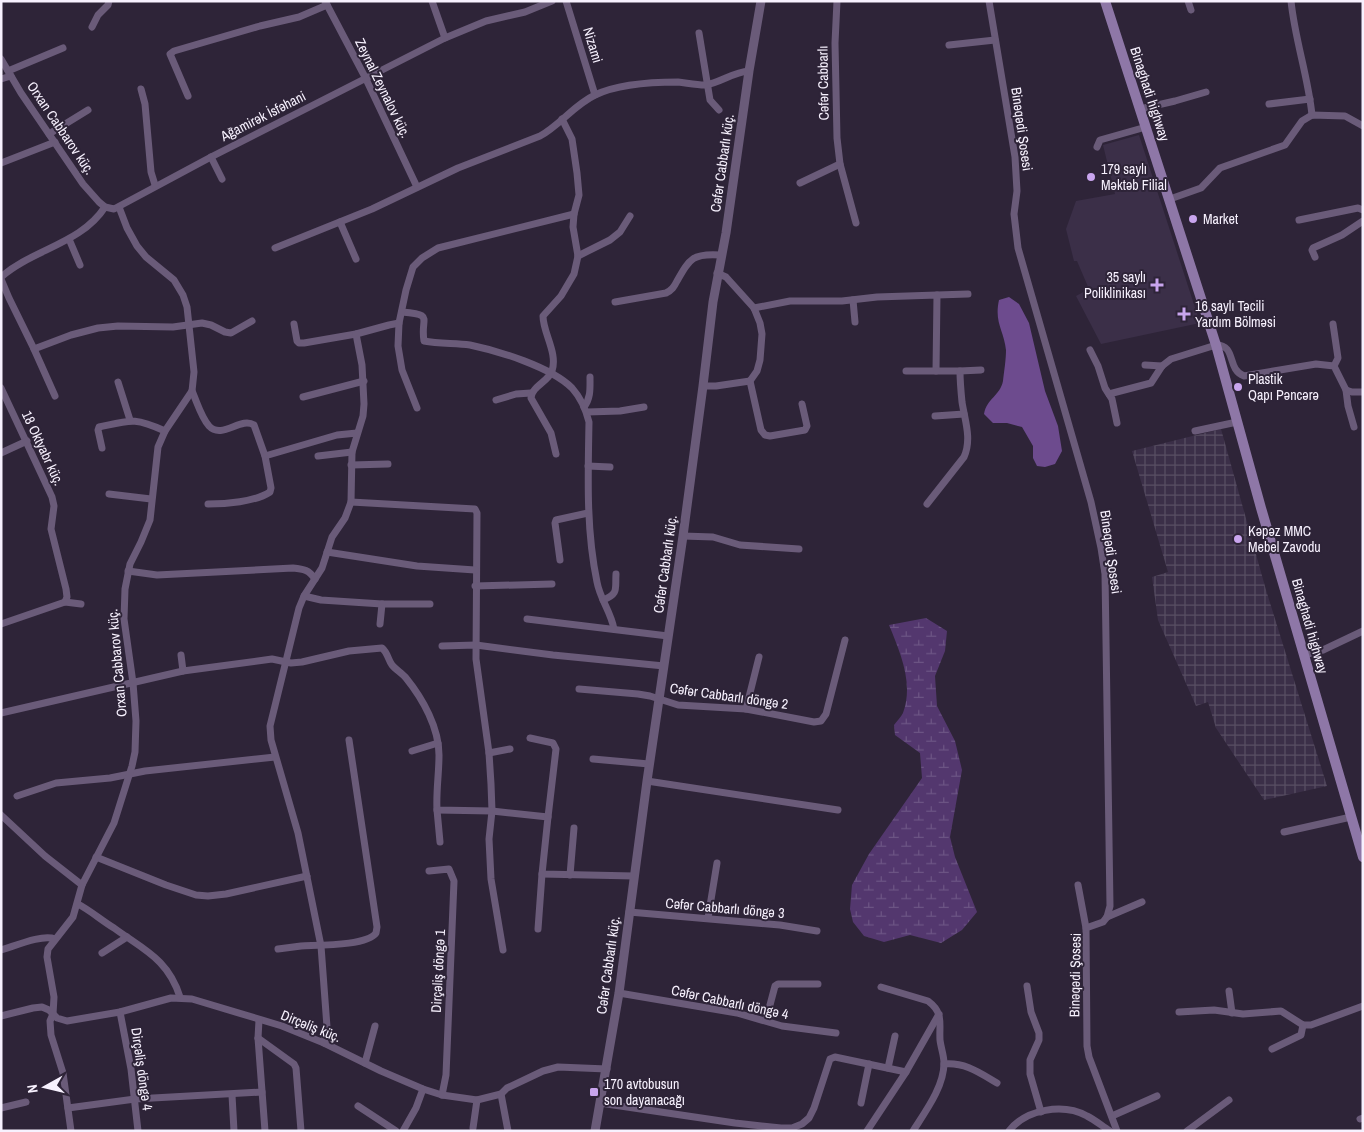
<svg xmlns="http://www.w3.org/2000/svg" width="1364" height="1132" font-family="'Archivo Narrow',sans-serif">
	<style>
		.built { fill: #3b2f48 }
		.industrial { fill: url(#industrial-grid) }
		.wetland { fill: url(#wetland-marsh) }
		.water { fill: #6d4b8e }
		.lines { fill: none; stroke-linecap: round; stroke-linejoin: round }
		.minor { stroke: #6a5b79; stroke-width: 7 }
		.tertiary { stroke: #6a5b79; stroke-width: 9 }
		.secondary { stroke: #8e77a7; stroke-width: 10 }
		.poi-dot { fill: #c9a5ee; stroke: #2e2438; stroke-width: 2 }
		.labels { text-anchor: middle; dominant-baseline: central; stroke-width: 4; stroke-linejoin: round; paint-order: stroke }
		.street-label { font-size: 14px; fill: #f7f1fe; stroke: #2e2438 }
		.poi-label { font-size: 14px; fill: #f7f1fe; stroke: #2e2438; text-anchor: start }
	</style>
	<defs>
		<pattern id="industrial-grid" width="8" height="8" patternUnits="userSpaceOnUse" patternTransform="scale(1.25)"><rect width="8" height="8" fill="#3b2f48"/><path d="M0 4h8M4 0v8" fill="none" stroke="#584e63"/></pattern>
		<pattern id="wetland-marsh" width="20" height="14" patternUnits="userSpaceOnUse" patternTransform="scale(1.25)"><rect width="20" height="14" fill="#53376e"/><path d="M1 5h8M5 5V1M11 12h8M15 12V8" fill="none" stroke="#6c5484"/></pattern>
	</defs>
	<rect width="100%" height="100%" fill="#2e2438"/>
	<polygon class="built" points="1139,135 1200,323 1101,344 1076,296 1089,289 1077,261 1074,261 1066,229 1076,201 1115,194 1103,145"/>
	<polygon class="industrial" points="1221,429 1266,590 1327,786 1264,800 1216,728 1208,702 1196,706 1158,620 1152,577 1168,572 1132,451"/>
	<path class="wetland" d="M926,618L947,631L945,651L935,676L937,706L955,741L962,770L950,837L955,857L977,912L962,930L941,943L910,935L884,942L864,936L853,922L850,909L852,885L869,854L922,778L920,753L895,735L894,725C897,721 901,717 903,713C914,683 900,652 889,625Z"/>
	<path class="water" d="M1009,297L1019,304L1029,323L1045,391L1058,426L1062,451L1055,464L1045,467L1037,466L1033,458V446L1022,427L1007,423H993L984,414C987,398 1000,396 1003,381C1004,372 1006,360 1006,350C1004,330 994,323 999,300Z"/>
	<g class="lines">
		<g class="minor">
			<polyline points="325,1 365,77 417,187"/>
			<polyline points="432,1 445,38"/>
			<polyline points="566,1 595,95"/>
			<polyline points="837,1 835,43 837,138 840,164 856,223"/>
			<polyline points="989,1 1015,157 1017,191 1014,214 1018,248 1091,502 1101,548 1105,574 1110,906 1107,917 1103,922 1086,928 1087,1046 1089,1057 1117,1131"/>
			<polyline points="1188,1 1191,10"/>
			<path d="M1291,1C1295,40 1308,76 1312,115"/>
			<polyline points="92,27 98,15 108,5 109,1"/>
			<polyline points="699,33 710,100 719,110"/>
			<polyline points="949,45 995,40"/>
			<polyline points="1,59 21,93 83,184 99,202 105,207 114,209 211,157 445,38 486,21 525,12 552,1"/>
			<polyline points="8,71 63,48"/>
			<polyline points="1,79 11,76"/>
			<polyline points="141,89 145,104 151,172 155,185"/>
			<polyline points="188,96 170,54 174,51 260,26 299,17 327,5"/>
			<polyline points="1269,104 1310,99"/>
			<polyline points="1140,109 1175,101 1206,92"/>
			<polyline points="49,134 88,110"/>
			<polyline points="1097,147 1100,140 1146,127"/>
			<polyline points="211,157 222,179"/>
			<polyline points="1,163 55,142"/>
			<polyline points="800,183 840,164"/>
			<polyline points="1170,199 1201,188 1220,168 1285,145 1302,121 1312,115 1345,116 1363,126"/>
			<polyline points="1299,220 1358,208 1363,210"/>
			<polyline points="340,222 356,259"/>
			<polyline points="69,239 80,265"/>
			<path d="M275,248L372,209L458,168L540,136C560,125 574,105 595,95C618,84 654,82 678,82C687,83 696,85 705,85C720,83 733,72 749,71"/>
			<polyline points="578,256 610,240 620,232 630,216"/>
			<polyline points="1315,257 1312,250 1313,248 1342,235 1363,221"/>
			<polyline points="717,273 726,277 754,308 760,323 762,334 760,360 757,371 750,381 761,430 765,435 770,436 805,430 807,426 802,404"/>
			<path d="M1,277C33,249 81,244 105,207"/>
			<polyline points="1,279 9,298 34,349 71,335 98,328 118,326 173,327 202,323 211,325 225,332 231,333 252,321"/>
			<polyline points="937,295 968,294"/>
			<polyline points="853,300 855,322"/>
			<path d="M615,302L666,293C672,290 674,287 677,281C690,258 693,253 721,255"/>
			<path d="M754,308L790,301H842L877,297L937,295L936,371H960C960,381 961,392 962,402C965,421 972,439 964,457L927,504"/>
			<path d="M402,312C435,315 420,317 424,341C439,344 455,343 470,345C499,351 551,367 572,388C581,398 586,410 589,422C588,476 586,530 597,582C600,599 611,612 614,629"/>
			<polyline points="294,324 297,341 299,343 304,343 356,334 389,325 399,323"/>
			<polyline points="1333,324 1338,358 1334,366"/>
			<polyline points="34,349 55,396"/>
			<polyline points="1090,350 1098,366 1105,388 1112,399 1117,423"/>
			<polyline points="1145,365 1162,366"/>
			<polyline points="906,371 936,371"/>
			<polyline points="960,371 981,370"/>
			<polyline points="118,382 130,420"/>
			<polyline points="703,386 716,386 750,381"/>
			<polyline points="1,388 52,497 54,506 51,529 66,589 67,597 65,602 1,624"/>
			<polyline points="1346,390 1348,406 1354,427"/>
			<path d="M192,391C197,402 201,417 209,426C222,440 241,416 254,425L265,456L271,488L270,492C255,502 225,504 208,504"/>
			<path d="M1109,394L1151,383L1162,366L1171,359L1216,345C1237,345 1226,369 1244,376L1316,364L1334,366L1346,390L1352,392H1363"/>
			<polyline points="303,397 364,381"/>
			<polyline points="496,400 516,394 531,393"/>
			<path d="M584,407C591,398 590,388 590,377"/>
			<polyline points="417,408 402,370 398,346 399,323 406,290 413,267 422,258 438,248 574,214"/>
			<polyline points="587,412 620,411 644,407"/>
			<polyline points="935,416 964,414"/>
			<polyline points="1195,431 1237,422"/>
			<path d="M102,448L98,430L99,427C131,420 134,417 165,431"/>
			<polyline points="1,453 27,441"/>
			<path d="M556,454L551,433L531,398C532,386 548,382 552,371C558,353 543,333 543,316L561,296L574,274L578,256L573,227L574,214L579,195L577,173L572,139L562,119"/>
			<polyline points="265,456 337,435 357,433"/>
			<polyline points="318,456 352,452"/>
			<polyline points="351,465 388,464"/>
			<polyline points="588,466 610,467"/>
			<polyline points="109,494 151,499"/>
			<polyline points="351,502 475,509 477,513 476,659 489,753 491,784 492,811 489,839 491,879 503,950"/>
			<polyline points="683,536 713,537 740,545 799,549"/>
			<polyline points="327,552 417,566 475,570"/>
			<polyline points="560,560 555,523 556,520 588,513"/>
			<path d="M128,571L157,575L293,568C304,569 309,570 315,579"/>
			<polyline points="475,586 552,584"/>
			<polyline points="304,596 321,600 382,604 430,604"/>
			<path d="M603,600C619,594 615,589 616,574"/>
			<polyline points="65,602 81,604"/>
			<polyline points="527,619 668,636"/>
			<polyline points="380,624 382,604"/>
			<polyline points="442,646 476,645 553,655 664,666"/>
			<polyline points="181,655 183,671"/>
			<polyline points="1304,655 1323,650 1363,631"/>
			<polyline points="579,689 638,694 650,696 678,705 746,709 814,722 821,721 826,714 845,640"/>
			<polyline points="746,709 759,657"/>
			<path d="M1,713L183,671L272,659L291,663L302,662L349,651L382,648C388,653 388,660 392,665C396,670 402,673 406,678C423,699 439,728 439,755C439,774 436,791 437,810L492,811L548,817L542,874L634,876"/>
			<polyline points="530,738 553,743 556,749 548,817"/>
			<polyline points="412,751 438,743"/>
			<polyline points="489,753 510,749"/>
			<polyline points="593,759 649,764"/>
			<polyline points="647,781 838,810"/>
			<polyline points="17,796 56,783 110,778 145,771 275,757"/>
			<polyline points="437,810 440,842"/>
			<polyline points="1,815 45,856 82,885"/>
			<polyline points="1284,832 1351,817"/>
			<polyline points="96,857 166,885 196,895 208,896 226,894 307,876"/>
			<polyline points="429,871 449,869 454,881 446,1075 442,1095"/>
			<polyline points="570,875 574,828"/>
			<polyline points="1078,885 1086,928"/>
			<path d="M78,904C91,911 101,920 114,928C144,950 168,959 180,997"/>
			<polyline points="629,912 780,925 817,931"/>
			<polyline points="1107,917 1142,902"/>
			<polyline points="708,918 717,863"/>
			<polyline points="538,929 542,874"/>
			<path d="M278,949C286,948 293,947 301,946C317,945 367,946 376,933L377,927L349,740"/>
			<path d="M1,950C15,946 42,934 55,939"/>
			<polyline points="102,953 127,937"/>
			<polyline points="1027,986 1031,1012 1039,1033 1039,1040 1030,1060 1030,1074 1041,1112"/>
			<path d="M881,987L928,1001C944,1013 939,1023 940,1040C941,1048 944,1056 944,1063C944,1087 925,1112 913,1131"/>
			<polyline points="1229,991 1232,1013"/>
			<polyline points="619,993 737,1013 782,1026 836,1033"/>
			<polyline points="120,1012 131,1069 138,1131"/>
			<polyline points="1179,1012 1214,1010 1243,1014 1281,1011 1303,1025 1311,1025 1363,1006"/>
			<polyline points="1,1016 33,1008 42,1007 49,1010 57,1018 67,1021 120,1012 171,998 192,999 282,1026 324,1043 381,1071 423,1089 442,1095 477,1100 501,1094 507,1088 543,1071 558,1067 607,1069"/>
			<polyline points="259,1020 258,1038 265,1131"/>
			<polyline points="766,1020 775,986 778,984 818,984"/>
			<polyline points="258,1038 294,1064 296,1068 301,1131"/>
			<polyline points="324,1043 327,1027 321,946 298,833 271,740 270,726 299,608 304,596 322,568 332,537 345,518 351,502 352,452 363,416 364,404 362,365 356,334"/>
			<polyline points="1272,1049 1301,1035 1303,1025"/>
			<polyline points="365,1063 375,1026"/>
			<path d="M944,1064C965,1062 980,1073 997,1083"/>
			<polyline points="888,1068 895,1036"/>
			<polyline points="906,1072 939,1014"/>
			<polyline points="501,1094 508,1131"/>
			<polyline points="232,1095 234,1131"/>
			<polyline points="600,1103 735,1123 781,1128 792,1128 802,1124 809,1118 814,1108 830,1059 835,1057 906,1072 867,1131"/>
			<polyline points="861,1103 869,1064"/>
			<polyline points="358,1106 396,1131"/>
			<polyline points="1,1108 26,1102"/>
			<polyline points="68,1108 135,1099 262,1092"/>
			<polyline points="1112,1116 1157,1096"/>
			<polyline points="1360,1119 1363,1118"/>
			<polyline points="473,1128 477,1100"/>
			<polyline points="71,1131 63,1073 51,1035 50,1021 53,1014 54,997 47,957 48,949 73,917 82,885 114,823 132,766 135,752 136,721 133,683 124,619 125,589 130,564 141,542 150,520 158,447 165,431 192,391 194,372 187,307 183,295 174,280 146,257 137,246 127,228 119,207"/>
			<polyline points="403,1131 416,1108 423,1089"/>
			<path d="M1009,1131C1026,1109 1063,1103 1087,1116C1095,1120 1102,1126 1110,1131"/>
			<polyline points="1187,1131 1229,1100"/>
		</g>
		<polyline class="tertiary" points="595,1131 619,993 647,781 683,536 703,386 713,302 726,233 749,71 761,1"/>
		<polyline class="secondary" points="1105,1 1216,345 1261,508 1363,857"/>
	</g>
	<g class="poi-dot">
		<circle cx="1091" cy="177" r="5"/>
		<circle cx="1193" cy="219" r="5"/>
		<path d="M1154.5 277.5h5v5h5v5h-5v5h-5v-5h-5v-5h5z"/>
		<path d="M1181.5 306.5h5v5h5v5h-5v5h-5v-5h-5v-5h5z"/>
		<circle cx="1238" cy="387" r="5"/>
		<circle cx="1238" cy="539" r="5"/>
		<rect x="589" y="1087" width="10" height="10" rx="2.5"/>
	</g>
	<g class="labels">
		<g class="street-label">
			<text transform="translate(593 45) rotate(73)">Nizami</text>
			<text transform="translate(823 83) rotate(-91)">Cəfər Cabbarlı</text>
			<text transform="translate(383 88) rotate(64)">Zeynal Zeynalov küç.</text>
			<text transform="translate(1150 94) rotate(72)">Binaghadi highway</text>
			<text transform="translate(263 116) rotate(-27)">Ağamirək İsfəhani</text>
			<text transform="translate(61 128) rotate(56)">Orxan Cabbarov küç.</text>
			<text transform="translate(1022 129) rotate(82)">Binəqədi Şosesi</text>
			<text transform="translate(722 163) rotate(-82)">Cəfər Cabbarlı küç.</text>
			<text transform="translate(43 448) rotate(65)">18 Oktyabr küç.</text>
			<text transform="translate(1111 552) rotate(82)">Binəqədi Şosesi</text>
			<text transform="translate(665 564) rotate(-82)">Cəfər Cabbarlı küç.</text>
			<text transform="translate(1310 626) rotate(74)">Binaghadi highway</text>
			<text transform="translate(117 663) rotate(-95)">Orxan Cabbarov küç.</text>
			<text transform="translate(729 696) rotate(8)">Cəfər Cabbarlı döngə 2</text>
			<text transform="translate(725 908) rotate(5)">Cəfər Cabbarlı döngə 3</text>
			<text transform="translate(608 965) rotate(-82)">Cəfər Cabbarlı küç.</text>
			<text transform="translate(438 971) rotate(-87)">Dirçəliş döngə 1</text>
			<text transform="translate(1075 975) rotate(-89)">Binəqədi Şosesi</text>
			<text transform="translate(730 1002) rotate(12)">Cəfər Cabbarlı döngə 4</text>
			<text transform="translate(311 1026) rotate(22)">Dirçəliş küç.</text>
			<text transform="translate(142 1069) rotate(82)">Dirçəliş döngə 4</text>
		</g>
		<g class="poi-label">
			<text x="1101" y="169">179 saylı<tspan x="1101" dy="16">Məktəb Filial</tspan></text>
			<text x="1203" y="219">Market</text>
			<text x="1146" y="277" text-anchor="end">35 saylı<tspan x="1146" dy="16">Poliklinikası</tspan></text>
			<text x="1195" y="306">16 saylı Təcili<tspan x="1195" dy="16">Yardım Bölməsi</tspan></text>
			<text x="1248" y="379">Plastik<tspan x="1248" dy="16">Qapı Pəncərə</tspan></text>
			<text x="1248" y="531">Kəpəz MMC<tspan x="1248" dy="16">Mebel Zavodu</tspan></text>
			<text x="604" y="1084">170 avtobusun<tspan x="604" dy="16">son dayanacağı</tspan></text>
		</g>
	</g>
	<rect width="1364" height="1132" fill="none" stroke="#f7f1fe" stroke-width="5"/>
	<g transform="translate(45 1087) rotate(262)" stroke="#2e2438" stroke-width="4" paint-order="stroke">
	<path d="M0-4L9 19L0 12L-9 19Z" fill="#f7f1fe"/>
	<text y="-8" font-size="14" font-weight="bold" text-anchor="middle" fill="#f7f1fe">N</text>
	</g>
</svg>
